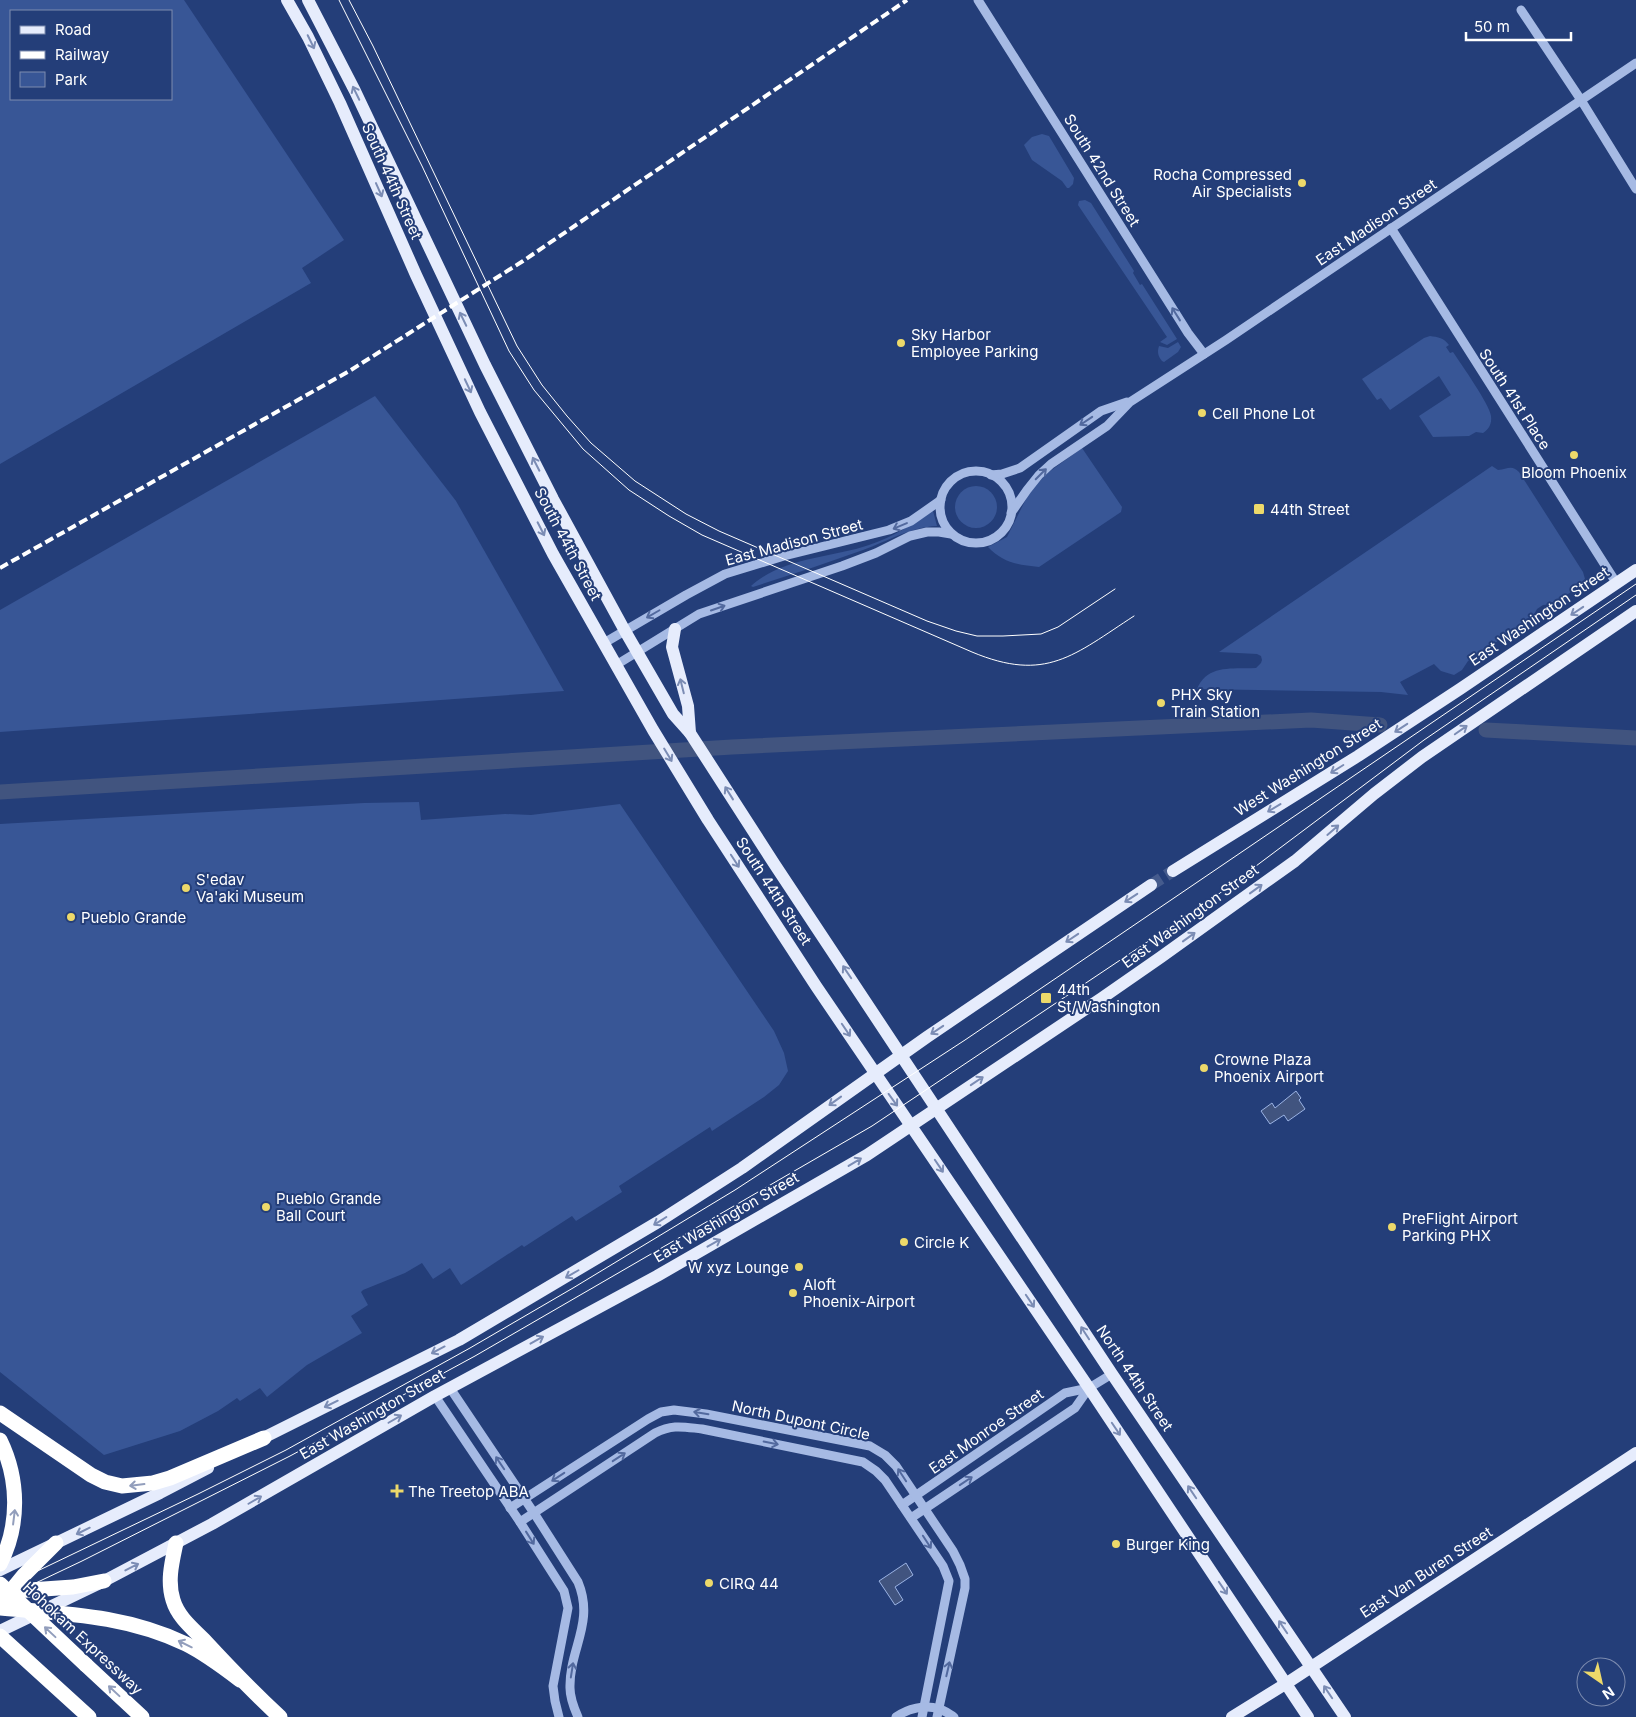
<svg xmlns="http://www.w3.org/2000/svg" width="1636" height="1717" font-family="Inter,sans-serif">
	<style>
		.green { fill: #385696; fill-rule: evenodd }
		.water { fill: #41547f; stroke: #9bb3e4 }
		.lines { fill: none; stroke-linecap: round; stroke-linejoin: round }
		.canal { stroke: #41547f; stroke-width: 15 }
		.major-tunnel { stroke: #455b8d; stroke-width: 12; stroke-dasharray: 12 6; stroke-linecap: butt }
		.minor { stroke: #a6bae4; stroke-width: 9 }
		.major { stroke: #e6ecfc; stroke-width: 12 }
		.highway { stroke: #fff; stroke-width: 15 }
		.tram { stroke: #fff; stroke-width: 1 }
		.rail { stroke: #fff; stroke-width: 4; stroke-dasharray: 9 4; stroke-linecap: butt }
		.highway-bridge { stroke: #fff; stroke-width: 15 }
		.oneway { stroke: #7b8cb4 }
		.oneway2 { stroke: #52699e }
		.oneway3 { stroke: #929ebc }
		.poi-dot { fill: #edd96a; stroke: #243e79; stroke-width: 2 }
		.labels { text-anchor: middle; dominant-baseline: central; stroke-width: 4; stroke-linejoin: round; paint-order: stroke }
		.street-label { font-size: 15px; fill: #fff; stroke: #243e79 }
		.poi-label { font-size: 15px; fill: #fff; stroke: #243e79; text-anchor: start }
	</style>
	<rect width="100%" height="100%" fill="#243e79"/>
	<g class="green">
		<path d="M0,0H184L344,240L302,268L311,283L0,464ZM11,11H171V99H11Z"/>
		<polygon points="1042,134 1049,136 1074,178 1073,184 1069,188 1067,188 1062,181 1032,160 1024,145 1032,137"/>
		<polygon points="1085,200 1091,203 1134,271 1133,273 1140,285 1142,284 1177,339 1167,345 1160,342 1167,337 1078,205 1079,201"/>
		<path d="M1430,336C1438,337 1444,338 1449,345L1446,347L1450,353L1453,352C1461,364 1490,405 1491,416C1492,424 1489,429 1483,433L1476,432L1469,436L1433,437L1419,416L1451,395L1439,376L1390,410L1381,398L1377,400L1362,379L1424,338Z"/>
		<path d="M1178,342L1181,347L1178,352L1164,362L1162,361C1158,356 1157,352 1159,346L1168,348Z"/>
		<polygon points="375,396 456,501 564,691 0,732 0,610"/>
		<path d="M1082,448L1122,507L1121,512L1039,567C1019,565 1003,563 988,547L1007,537L1028,495L1046,474Z"/>
		<path d="M1492,466L1498,470C1507,470 1511,464 1519,472L1583,572L1585,579L1580,586L1553,604L1543,605L1537,609L1532,618L1468,661L1462,670L1454,675L1441,671L1434,664L1400,682L1408,695L1381,692L1197,689C1207,664 1233,669 1256,668L1261,663L1262,660L1261,656L1257,654L1219,652Z"/>
		<circle cx="976" cy="507" r="21"/>
		<path d="M933,511L937,526C911,527 888,541 863,550C827,563 790,575 753,587L751,586C783,557 831,558 869,545C893,537 912,524 933,511Z"/>
		<polygon points="419,802 421,820 505,814 531,815 620,804 774,1031 784,1053 788,1071 779,1085 764,1097 712,1131 710,1127 619,1186 622,1192 576,1221 572,1216 524,1247 522,1245 461,1285 450,1268 433,1279 422,1263 405,1273 363,1290 361,1292 368,1305 351,1316 362,1333 307,1365 267,1397 260,1388 240,1401 237,1398 218,1411 180,1431 104,1455 0,1372 0,824 364,803"/>
	</g>
	<g class="water">
		<polygon points="1296,1091 1301,1098 1299,1100 1305,1109 1288,1121 1284,1115 1270,1124 1261,1111 1272,1103 1275,1108"/>
		<polygon points="906,1563 913,1575 895,1587 903,1600 895,1605 879,1581"/>
	</g>
	<g class="lines">
		<g class="canal">
			<polyline points="1486,730 1636,738"/>
			<polyline points="0,792 732,747 1311,720 1380,725"/>
		</g>
		<polyline class="major-tunnel" points="1151,885 1173,871"/>
		<g class="minor">
			<polyline points="978,0 1188,333 1204,354"/>
			<polyline points="1521,10 1581,100 1636,189"/>
			<polyline points="1391,228 1617,584"/>
			<circle cx="976" cy="507" r="36"/>
			<polyline points="991,475 1002,474 1020,468 1101,411 1127,402"/>
			<polyline points="1011,513 1027,490 1039,475 1051,464 1107,426 1130,402 1226,340 1636,63"/>
			<polyline points="604,643 686,595 725,574 784,556 889,530 911,521 941,500"/>
			<polyline points="616,665 699,614 842,566 876,553 910,536 927,532 939,532 951,534"/>
			<path d="M450,1388L534,1513L578,1582C595,1623 569,1649 570,1688C570,1698 574,1708 578,1717"/>
			<polyline points="435,1396 520,1522 564,1591 568,1608 553,1686 555,1701 559,1717"/>
			<polyline points="902,1505 1065,1393 1089,1388 1112,1374"/>
			<polyline points="510,1508 648,1419 661,1412 674,1410 706,1414 870,1446 885,1455 896,1466 953,1551 960,1565 965,1579 965,1588 937,1717"/>
			<polyline points="911,1518 1075,1408 1089,1388"/>
			<path d="M520,1522L655,1433C673,1424 683,1427 702,1429L863,1462L876,1471L885,1480L943,1566L949,1581L922,1717"/>
			<path d="M896,1717C907,1709 925,1704 939,1709C944,1710 949,1714 954,1717"/>
		</g>
		<g class="major">
			<polyline points="287,0 308,37 340,103 416,275 480,412 553,554 653,730 708,820 816,986 1089,1388 1308,1717"/>
			<polyline points="308,0 355,91 485,365 553,499 625,631 673,714 690,733 775,865 1112,1374 1345,1717"/>
			<polyline points="675,629 672,647 688,706 690,733"/>
			<polyline points="1173,871 1358,756 1460,689 1636,570"/>
			<polyline points="257,1441 459,1340 658,1222 742,1168 927,1037 1151,885"/>
			<polyline points="0,1570 160,1493 208,1468"/>
			<polyline points="0,1631 104,1581 212,1524 435,1396 657,1276 867,1155 1102,998 1161,957 1295,861 1374,794 1422,757 1636,611"/>
			<polyline points="1232,1717 1287,1683 1636,1453"/>
		</g>
		<g class="highway">
			<polyline points="0,1413 91,1475 105,1482 122,1486 153,1483 170,1478 264,1438"/>
			<path d="M0,1440C19,1479 20,1525 0,1564"/>
			<path d="M176,1543C172,1562 167,1581 173,1600C178,1617 192,1628 204,1640C228,1666 253,1692 280,1717"/>
			<polyline points="0,1592 73,1587 104,1581"/>
			<polyline points="6,1597 24,1575 56,1543"/>
			<path d="M0,1608C66,1614 125,1615 186,1644C206,1654 223,1667 240,1680"/>
			<polyline points="0,1636 89,1717"/>
			<polyline points="86,1665 142,1717"/>
		</g>
		<g class="tram">
			<path d="M339,0L422,166L509,351L534,390L583,449L629,490L669,516L702,535L972,652C1046,683 1074,655 1134,616"/>
			<polyline points="349,0 373,46 517,346 542,385 567,416 591,443 635,481 686,514 719,531 927,621 956,631 977,636 1003,636 1041,634 1058,627 1115,589"/>
			<polyline points="0,1589 198,1494 286,1450 470,1348 573,1288 735,1190 965,1040 1636,584"/>
			<polyline points="0,1600 82,1561 290,1456 370,1413 475,1356 872,1126 1216,896 1424,740 1636,595"/>
		</g>
		<polyline class="rail" points="0,568 351,370 523,261 907,0"/>
		<polyline class="highway-bridge" points="0,1584 86,1665"/>
	</g>
	<defs><path id="oneway-shaft" d="M-6 0H5M1.5-3L5.5 0L1.5 3" fill="none" stroke-width="1.6" stroke-linecap="round" stroke-linejoin="round" transform="scale(1.25)"/></defs>
	<g class="oneway">
		<use href="#oneway-shaft" transform="translate(311 42) rotate(64)"/>
		<use href="#oneway-shaft" transform="translate(356 93) rotate(-116)"/>
		<use href="#oneway-shaft" transform="translate(379 190) rotate(66)"/>
		<use href="#oneway-shaft" transform="translate(463 319) rotate(-116)"/>
		<use href="#oneway-shaft" transform="translate(468 386) rotate(65)"/>
		<use href="#oneway-shaft" transform="translate(536 464) rotate(-117)"/>
		<use href="#oneway-shaft" transform="translate(541 529) rotate(63)"/>
		<use href="#oneway-shaft" transform="translate(1577 611) rotate(146)"/>
		<use href="#oneway-shaft" transform="translate(682 686) rotate(-104)"/>
		<use href="#oneway-shaft" transform="translate(1401 728) rotate(147)"/>
		<use href="#oneway-shaft" transform="translate(1461 730) rotate(-35)"/>
		<use href="#oneway-shaft" transform="translate(668 755) rotate(59)"/>
		<use href="#oneway-shaft" transform="translate(1337 769) rotate(148)"/>
		<use href="#oneway-shaft" transform="translate(729 793) rotate(-122)"/>
		<use href="#oneway-shaft" transform="translate(1274 808) rotate(149)"/>
		<use href="#oneway-shaft" transform="translate(1333 830) rotate(-41)"/>
		<use href="#oneway-shaft" transform="translate(735 861) rotate(57)"/>
		<use href="#oneway-shaft" transform="translate(1256 889) rotate(-36)"/>
		<use href="#oneway-shaft" transform="translate(1131 898) rotate(147)"/>
		<use href="#oneway-shaft" transform="translate(1189 937) rotate(-36)"/>
		<use href="#oneway-shaft" transform="translate(1072 938) rotate(146)"/>
		<use href="#oneway-shaft" transform="translate(847 972) rotate(-124)"/>
		<use href="#oneway-shaft" transform="translate(846 1030) rotate(56)"/>
		<use href="#oneway-shaft" transform="translate(937 1030) rotate(146)"/>
		<use href="#oneway-shaft" transform="translate(977 1081) rotate(-34)"/>
		<use href="#oneway-shaft" transform="translate(893 1100) rotate(54)"/>
		<use href="#oneway-shaft" transform="translate(835 1101) rotate(144)"/>
		<use href="#oneway-shaft" transform="translate(855 1162) rotate(-31)"/>
		<use href="#oneway-shaft" transform="translate(939 1166) rotate(56)"/>
		<use href="#oneway-shaft" transform="translate(660 1221) rotate(148)"/>
		<use href="#oneway-shaft" transform="translate(714 1243) rotate(-29)"/>
		<use href="#oneway-shaft" transform="translate(572 1274) rotate(150)"/>
		<use href="#oneway-shaft" transform="translate(1030 1301) rotate(56)"/>
		<use href="#oneway-shaft" transform="translate(1085 1333) rotate(-123)"/>
		<use href="#oneway-shaft" transform="translate(537 1340) rotate(-29)"/>
		<use href="#oneway-shaft" transform="translate(438 1350) rotate(152)"/>
		<use href="#oneway-shaft" transform="translate(331 1404) rotate(154)"/>
		<use href="#oneway-shaft" transform="translate(395 1419) rotate(-30)"/>
		<use href="#oneway-shaft" transform="translate(1116 1429) rotate(56)"/>
		<use href="#oneway-shaft" transform="translate(1192 1492) rotate(-124)"/>
		<use href="#oneway-shaft" transform="translate(255 1500) rotate(-30)"/>
		<use href="#oneway-shaft" transform="translate(83 1531) rotate(154)"/>
		<use href="#oneway-shaft" transform="translate(132 1567) rotate(-27)"/>
		<use href="#oneway-shaft" transform="translate(1223 1588) rotate(56)"/>
		<use href="#oneway-shaft" transform="translate(1283 1627) rotate(-124)"/>
		<use href="#oneway-shaft" transform="translate(1328 1692) rotate(-124)"/>
	</g>
	<g class="oneway2">
		<use href="#oneway-shaft" transform="translate(1176 314) rotate(-122)"/>
		<use href="#oneway-shaft" transform="translate(1086 421) rotate(146)"/>
		<use href="#oneway-shaft" transform="translate(1041 474) rotate(-45)"/>
		<use href="#oneway-shaft" transform="translate(900 526) rotate(157)"/>
		<use href="#oneway-shaft" transform="translate(718 608) rotate(-19)"/>
		<use href="#oneway-shaft" transform="translate(653 614) rotate(150)"/>
		<use href="#oneway-shaft" transform="translate(701 1413) rotate(-171)"/>
		<use href="#oneway-shaft" transform="translate(771 1443) rotate(11)"/>
		<use href="#oneway-shaft" transform="translate(619 1457) rotate(-33)"/>
		<use href="#oneway-shaft" transform="translate(500 1463) rotate(-124)"/>
		<use href="#oneway-shaft" transform="translate(902 1475) rotate(-123)"/>
		<use href="#oneway-shaft" transform="translate(558 1477) rotate(147)"/>
		<use href="#oneway-shaft" transform="translate(966 1481) rotate(-34)"/>
		<use href="#oneway-shaft" transform="translate(530 1538) rotate(58)"/>
		<use href="#oneway-shaft" transform="translate(927 1542) rotate(57)"/>
		<use href="#oneway-shaft" transform="translate(948 1669) rotate(-77)"/>
		<use href="#oneway-shaft" transform="translate(572 1670) rotate(-81)"/>
	</g>
	<g class="oneway3">
		<use href="#oneway-shaft" transform="translate(137 1485) rotate(173)"/>
		<use href="#oneway-shaft" transform="translate(14 1517) rotate(-83)"/>
		<use href="#oneway-shaft" transform="translate(50 1632) rotate(-137)"/>
		<use href="#oneway-shaft" transform="translate(185 1644) rotate(-154)"/>
		<use href="#oneway-shaft" transform="translate(114 1691) rotate(-137)"/>
	</g>
	<g class="poi-dot">
		<circle cx="1302" cy="183" r="5"/>
		<circle cx="901" cy="343" r="5"/>
		<circle cx="1202" cy="413" r="5"/>
		<circle cx="1574" cy="455" r="5"/>
		<rect x="1253" y="503" width="12" height="12" rx="2.5"/>
		<circle cx="1161" cy="703" r="5"/>
		<circle cx="186" cy="888" r="5"/>
		<circle cx="71" cy="917" r="5"/>
		<rect x="1040" y="992" width="12" height="12" rx="2.5"/>
		<circle cx="1204" cy="1068" r="5"/>
		<circle cx="266" cy="1207" r="5"/>
		<circle cx="1392" cy="1227" r="5"/>
		<circle cx="904" cy="1242" r="5"/>
		<circle cx="799" cy="1267" r="5"/>
		<circle cx="793" cy="1293" r="5"/>
		<path d="M394.5 1483.5h5v5h5v5h-5v5h-5v-5h-5v-5h5z"/>
		<circle cx="1116" cy="1544" r="5"/>
		<circle cx="709" cy="1583" r="5"/>
	</g>
	<g class="labels">
		<g class="street-label">
			<text transform="translate(1102 170) rotate(58)">South 42nd Street</text>
			<text transform="translate(392 181) rotate(66)">South 44th Street</text>
			<text transform="translate(1376 222) rotate(-34)">East Madison Street</text>
			<text transform="translate(1515 399) rotate(57)">South 41st Place</text>
			<text transform="translate(794 542) rotate(-15)">East Madison Street</text>
			<text transform="translate(568 544) rotate(62)">South 44th Street</text>
			<text transform="translate(1539 616) rotate(-34)">East Washington Street</text>
			<text transform="translate(1308 767) rotate(-32)">West Washington Street</text>
			<text transform="translate(774 891) rotate(57)">South 44th Street</text>
			<text transform="translate(1190 916) rotate(-36)">East Washington Street</text>
			<text transform="translate(726 1217) rotate(-30)">East Washington Street</text>
			<text transform="translate(1135 1378) rotate(56)">North 44th Street</text>
			<text transform="translate(372 1414) rotate(-30)">East Washington Street</text>
			<text transform="translate(801 1420) rotate(12)">North Dupont Circle</text>
			<text transform="translate(986 1431) rotate(-35)">East Monroe Street</text>
			<text transform="translate(1426 1572) rotate(-33)">East Van Buren Street</text>
			<text transform="translate(83 1638) rotate(43)">Hohokam Expressway</text>
		</g>
		<g class="poi-label">
			<text x="1292" y="174" text-anchor="end">Rocha Compressed<tspan x="1292" dy="17">Air Specialists</tspan></text>
			<text x="911" y="334">Sky Harbor<tspan x="911" dy="17">Employee Parking</tspan></text>
			<text x="1212" y="413">Cell Phone Lot</text>
			<text x="1574" y="472" text-anchor="middle">Bloom Phoenix</text>
			<text x="1270" y="509">44th Street</text>
			<text x="1171" y="694">PHX Sky<tspan x="1171" dy="17">Train Station</tspan></text>
			<text x="196" y="879">S'edav<tspan x="196" dy="17">Va'aki Museum</tspan></text>
			<text x="81" y="917">Pueblo Grande</text>
			<text x="1057" y="989">44th<tspan x="1057" dy="17">St/Washington</tspan></text>
			<text x="1214" y="1059">Crowne Plaza<tspan x="1214" dy="17">Phoenix Airport</tspan></text>
			<text x="276" y="1198">Pueblo Grande<tspan x="276" dy="17">Ball Court</tspan></text>
			<text x="1402" y="1218">PreFlight Airport<tspan x="1402" dy="17">Parking PHX</tspan></text>
			<text x="914" y="1242">Circle K</text>
			<text x="789" y="1267" text-anchor="end">W xyz Lounge</text>
			<text x="803" y="1284">Aloft<tspan x="803" dy="17">Phoenix-Airport</tspan></text>
			<text x="408" y="1491">The Treetop ABA</text>
			<text x="1126" y="1544">Burger King</text>
			<text x="719" y="1583">CIRQ 44</text>
		</g>
	</g>
	<rect x="10" y="10" width="162" height="90" fill="#243e79" stroke="#7c8baf"/>
	<rect x="20" y="26" width="25" height="8" fill="#e6ecfc" stroke="#7c8baf"/>
	<text x="55" y="35" font-size="15" fill="#ffffff">Road</text>
	<rect x="20" y="51" width="25" height="8" fill="#ffffff" stroke="#7c8baf"/>
	<text x="55" y="60" font-size="15" fill="#ffffff">Railway</text>
	<rect x="20" y="72" width="25" height="15" fill="#385696" stroke="#7c8baf"/>
	<text x="55" y="85" font-size="15" fill="#ffffff">Park</text>
	<g transform="translate(1601 1682) rotate(146)"><circle r="24" fill="#243e79" stroke="#7c8baf"/>
	<path d="M0-4L9 19L0 12L-9 19Z" fill="#edd96a"/>
	<text y="-8" font-size="14" font-weight="bold" text-anchor="middle" fill="#ffffff">N</text>
	</g>
	<path d="M1466 32v8h105v-8" fill="none" stroke="#ffffff" stroke-width="2.5"/>
	<text x="1474" y="32" font-size="15" fill="#ffffff" stroke="#243e79" stroke-width="4" paint-order="stroke">50 m</text>
</svg>
